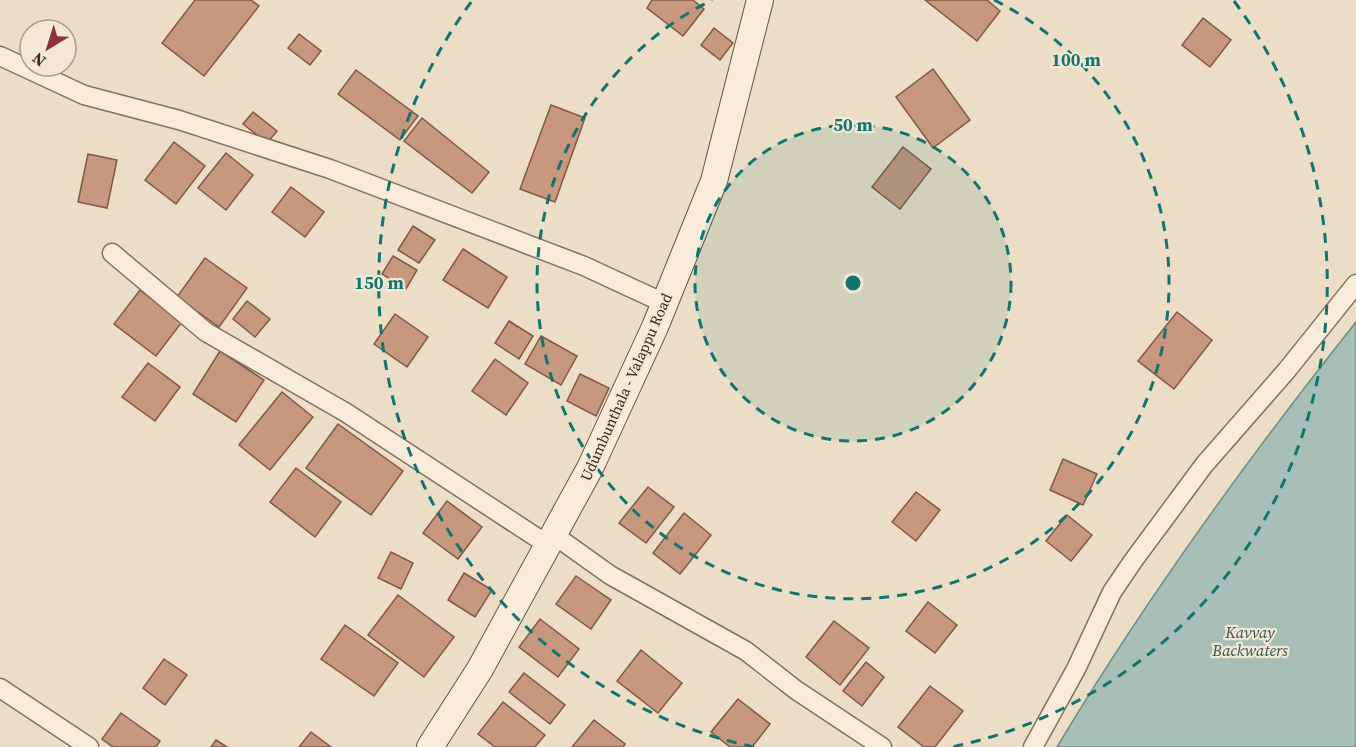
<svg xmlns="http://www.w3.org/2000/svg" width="1356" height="747" font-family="'Source Serif 4',serif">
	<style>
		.water { fill: #a7bfb6; stroke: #6e8d83; stroke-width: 1.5 }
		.building { fill: #c7977e; stroke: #835844; stroke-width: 1.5 }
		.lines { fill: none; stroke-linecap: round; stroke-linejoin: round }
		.minor-casing { stroke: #866f5d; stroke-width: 21 }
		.secondary-casing { stroke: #675140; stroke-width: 28 }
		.minor { stroke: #f7ebd9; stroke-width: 18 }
		.secondary { stroke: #f7ebd9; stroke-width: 26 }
		.ring { fill: none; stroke: #0f766e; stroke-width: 3; stroke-dasharray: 10 8 }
		.labels { text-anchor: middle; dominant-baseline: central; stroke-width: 4.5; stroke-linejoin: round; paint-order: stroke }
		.street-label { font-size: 15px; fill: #372920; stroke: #f3e8d5 }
		.water-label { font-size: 16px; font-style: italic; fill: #305550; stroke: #f3e8d5 }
		.centre { fill: #0f766e; stroke: #f3e8d5; stroke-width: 3 }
		.ring-label { font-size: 18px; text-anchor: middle; font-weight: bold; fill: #0f766e; stroke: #f3e8d5; stroke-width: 4.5; stroke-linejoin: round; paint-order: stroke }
	</style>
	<rect width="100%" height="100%" fill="#ecddc6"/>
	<path class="water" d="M1356,322V747H1057C1146,598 1248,458 1356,322Z"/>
	<g class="building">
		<polygon points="195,0 251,0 259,6 204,76 162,43"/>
		<polygon points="652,0 693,0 704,9 683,36 647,8"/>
		<polygon points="925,0 987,0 1000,11 977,41"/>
		<polygon points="1203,18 1231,40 1210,67 1182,45"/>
		<polygon points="714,28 733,43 720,60 701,45"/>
		<polygon points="299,34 321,51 310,65 288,48"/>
		<polygon points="933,69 970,120 933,148 896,97"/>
		<polygon points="356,70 418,116 400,140 338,94"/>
		<polygon points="551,105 585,118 555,202 520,189"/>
		<polygon points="253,112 277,131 267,143 243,124"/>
		<polygon points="422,118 489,172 472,193 404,141"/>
		<polygon points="174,142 205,166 176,204 145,180"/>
		<polygon points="903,147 931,169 900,209 872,187"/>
		<polygon points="226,153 253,175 226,210 198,188"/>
		<polygon points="88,154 117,160 107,208 78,202"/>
		<polygon points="291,187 324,212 305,237 272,212"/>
		<polygon points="413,226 435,240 419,263 398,250"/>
		<polygon points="463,249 507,277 488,308 443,280"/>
		<polygon points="393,256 417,270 406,289 382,274"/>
		<polygon points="205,258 247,288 219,327 177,297"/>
		<polygon points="140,290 182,322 156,356 114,324"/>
		<polygon points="247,301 270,319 255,337 233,319"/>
		<polygon points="1177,312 1212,340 1174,389 1138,361"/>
		<polygon points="395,314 428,337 407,367 374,344"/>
		<polygon points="509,321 533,336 519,359 495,343"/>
		<polygon points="541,336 577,356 561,385 525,364"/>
		<polygon points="220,351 264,380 236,422 193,394"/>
		<polygon points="495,359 528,383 506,415 472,391"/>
		<polygon points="148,363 180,387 155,421 122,397"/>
		<polygon points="580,374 609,388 596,416 567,401"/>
		<polygon points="282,392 313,417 270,470 239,445"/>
		<polygon points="338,424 403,471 371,515 306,468"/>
		<polygon points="1063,459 1097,474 1083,505 1050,490"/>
		<polygon points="296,468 341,502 315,537 270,502"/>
		<polygon points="648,487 674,507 646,543 619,523"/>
		<polygon points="916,492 940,510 916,541 892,522"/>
		<polygon points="447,501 482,527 458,559 423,533"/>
		<polygon points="684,513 711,535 680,574 653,553"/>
		<polygon points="1067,515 1092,535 1071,561 1046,541"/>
		<polygon points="391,552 413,563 401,589 378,578"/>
		<polygon points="464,573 492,590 475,617 448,600"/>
		<polygon points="576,576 611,600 591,629 556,604"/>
		<polygon points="398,595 454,637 424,677 368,635"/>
		<polygon points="928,602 957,625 935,653 906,631"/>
		<polygon points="540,619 579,649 558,677 519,647"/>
		<polygon points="834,621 869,648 840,685 806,657"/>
		<polygon points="345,625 398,663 374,696 321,659"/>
		<polygon points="641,650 682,683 658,713 617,681"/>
		<polygon points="164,659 187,675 165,705 143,688"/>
		<polygon points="866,662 884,677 862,706 843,691"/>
		<polygon points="524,673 565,705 550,724 509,692"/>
		<polygon points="930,686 963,711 935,747 924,747 898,727"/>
		<polygon points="738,699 770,724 752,747 730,747 711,732"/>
		<polygon points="503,702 545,735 535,747 495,747 478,734"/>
		<polygon points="121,713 160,741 156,747 113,747 102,739"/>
		<polygon points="594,720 625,744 623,747 572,747"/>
		<polygon points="311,732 331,747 299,747"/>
		<polygon points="216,740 227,747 211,747"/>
	</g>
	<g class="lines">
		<g class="minor-casing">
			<g id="minor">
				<polyline points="0,56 84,95 179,120 330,169 584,266 664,303"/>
				<polyline points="112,253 206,332 345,412 548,545"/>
				<polyline points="554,535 610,575 746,651 796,690 882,747"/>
				<polyline points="0,688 89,747"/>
				<polyline points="1033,747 1076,669 1112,592 1133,561 1204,465 1287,370 1356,284"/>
			</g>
		</g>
		<g class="secondary-casing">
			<polyline id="secondary" points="430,747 480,669 590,468 655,327 714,181 760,0"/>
		</g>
		<use href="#minor" class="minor"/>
		<use href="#secondary" class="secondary"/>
	</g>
	<circle cx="853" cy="283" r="158" fill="#0f766e" fill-opacity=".12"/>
	<g class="ring">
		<circle cx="853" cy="283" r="158"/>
		<path d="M994 0A316 316 0 1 1 712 0"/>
		<path d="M754 747A474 474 0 0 1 472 1M1234 1A474 474 0 0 1 952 747"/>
	</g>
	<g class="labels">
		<g class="street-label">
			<text transform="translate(626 387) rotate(-66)">Udumbunthala - Valappu Road</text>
		</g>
		<g class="water-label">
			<text x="1250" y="632">Kavvay<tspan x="1250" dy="18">Backwaters</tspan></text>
		</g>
	</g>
	<circle cx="853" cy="283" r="9" class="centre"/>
	<g class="ring-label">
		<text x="1076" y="66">100 m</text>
		<text x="853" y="131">50 m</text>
		<text x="379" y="289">150 m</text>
	</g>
	<g transform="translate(48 48) rotate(218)"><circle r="28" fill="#f3e8d5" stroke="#a89c8d" stroke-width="1.5"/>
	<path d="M0-4.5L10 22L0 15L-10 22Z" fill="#913038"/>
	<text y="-9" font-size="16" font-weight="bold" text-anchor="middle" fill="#372920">N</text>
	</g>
</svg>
